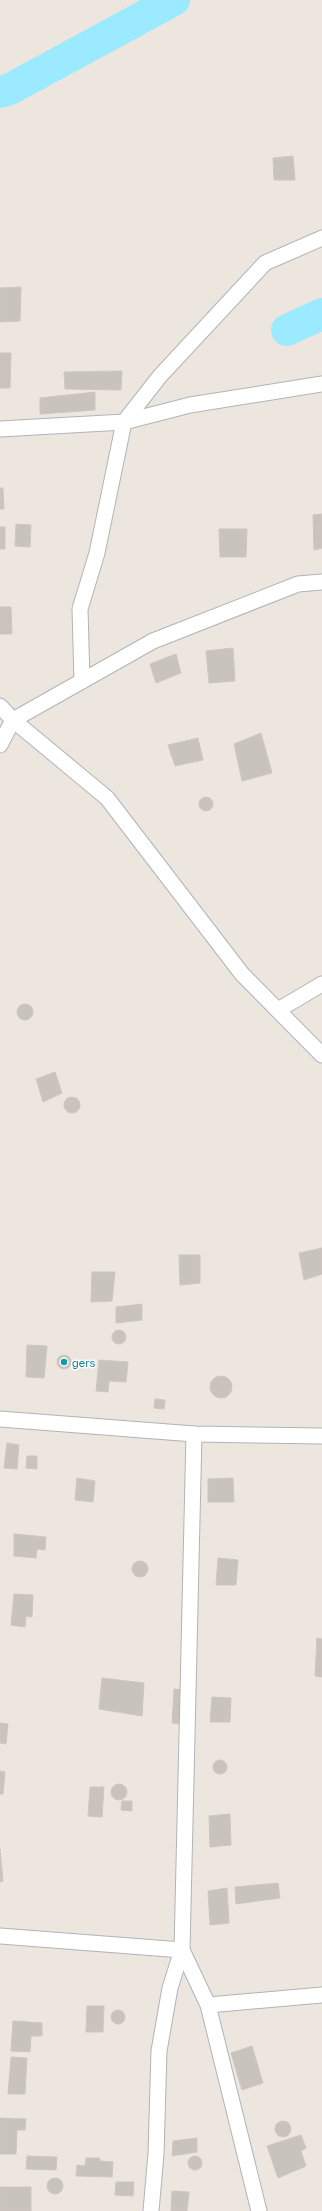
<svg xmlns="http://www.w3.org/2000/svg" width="322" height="2211" font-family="'Golos Text',sans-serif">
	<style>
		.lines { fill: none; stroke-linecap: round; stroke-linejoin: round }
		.river { stroke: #9ceaff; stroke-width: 32 }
		.building { fill: #c9c3be; stroke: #d1c6bd }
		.street-casing { stroke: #b0b4b8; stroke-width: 17 }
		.street { stroke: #fff; stroke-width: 15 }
		.culture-dot { fill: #0f9aa8; stroke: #fff; stroke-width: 1.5 }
		.labels { text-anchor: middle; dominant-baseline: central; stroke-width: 3; stroke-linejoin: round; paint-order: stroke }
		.culture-label { font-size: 11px; fill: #0d838f; stroke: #fff; text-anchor: start }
	</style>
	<rect width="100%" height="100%" fill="#ece6df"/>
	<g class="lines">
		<g class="river">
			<polyline points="0,92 10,89 174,0"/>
			<polyline points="287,330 322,314"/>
		</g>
	</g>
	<g class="building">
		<polygon points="293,156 295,180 274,180 273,158"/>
		<polygon points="21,287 20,321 0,322 0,288"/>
		<polygon points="0,353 11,353 10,388 0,388"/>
		<polygon points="122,371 121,390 65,389 64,372"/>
		<polygon points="95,392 95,410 40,414 40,398"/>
		<polygon points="0,488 3,488 4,509 0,509"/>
		<polygon points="322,514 322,548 314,550 313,515"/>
		<polygon points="16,524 31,525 30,547 15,546"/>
		<rect x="0" y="527" width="5" height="22"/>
		<polygon points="219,529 247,529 246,557 220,557"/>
		<polygon points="0,607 11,607 12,634 0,634"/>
		<polygon points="233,648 235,681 209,683 206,651"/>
		<polygon points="176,654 181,673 156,683 150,664"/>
		<polygon points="261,733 272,773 242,781 234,744"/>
		<polygon points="198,738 203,760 175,766 168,745"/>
		<circle cx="206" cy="804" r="7"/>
		<circle cx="25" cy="1012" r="8"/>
		<polygon points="55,1072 62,1093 43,1102 36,1079"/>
		<circle cx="72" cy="1105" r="8"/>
		<polygon points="322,1248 322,1274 304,1280 299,1253"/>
		<polygon points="179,1255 200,1255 200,1283 180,1285"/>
		<polygon points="92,1272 115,1272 112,1301 91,1302"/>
		<polygon points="142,1304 142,1320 116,1323 116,1307"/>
		<circle cx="119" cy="1337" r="7"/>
		<polygon points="27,1345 47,1346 44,1378 26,1377"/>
		<circle cx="64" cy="1362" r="7"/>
		<polygon points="99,1360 128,1362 126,1382 109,1381 108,1392 96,1391"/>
		<circle cx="221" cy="1387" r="11"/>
		<polygon points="155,1399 165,1400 164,1409 154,1408"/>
		<polygon points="7,1443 19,1445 17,1469 4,1468"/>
		<polygon points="27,1456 37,1456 37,1469 26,1468"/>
		<polygon points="77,1478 95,1481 93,1502 75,1500"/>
		<polygon points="233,1478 234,1502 208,1502 208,1479"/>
		<polygon points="14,1534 46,1537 45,1550 37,1549 36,1558 14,1556"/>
		<polygon points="218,1558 238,1560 236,1585 216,1585"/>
		<circle cx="140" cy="1569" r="8"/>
		<polygon points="14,1594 33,1595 32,1617 26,1616 25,1627 11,1625"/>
		<polygon points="317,1638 322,1639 322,1677 315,1676"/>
		<polygon points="102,1678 144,1683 142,1716 99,1709"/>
		<polygon points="174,1689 184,1690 182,1724 172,1723"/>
		<polygon points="212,1697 231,1698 230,1722 210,1722"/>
		<polygon points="0,1723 8,1724 6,1744 0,1743"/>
		<circle cx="220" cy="1767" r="7"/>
		<polygon points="0,1771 5,1772 3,1794 0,1794"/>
		<circle cx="119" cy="1792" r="8"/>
		<polygon points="90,1787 104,1787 102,1817 88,1816"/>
		<polygon points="122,1801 132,1801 132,1811 121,1810"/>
		<polygon points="230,1814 231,1845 210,1847 209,1816"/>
		<polygon points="0,1849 3,1881 0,1882"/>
		<polygon points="278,1883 280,1898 236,1904 235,1887"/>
		<polygon points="227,1888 229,1923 210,1925 208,1891"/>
		<polygon points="87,2006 104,2006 103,2032 86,2032"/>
		<circle cx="118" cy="2017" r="7"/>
		<polygon points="13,2021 42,2023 42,2036 31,2036 30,2052 11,2051"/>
		<polygon points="252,2046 263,2083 242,2090 231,2053"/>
		<polygon points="11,2057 27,2058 25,2094 8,2094"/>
		<polygon points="0,2118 26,2119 25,2130 17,2130 16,2154 0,2154"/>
		<circle cx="283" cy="2129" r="8"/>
		<polygon points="301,2135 306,2148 301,2151 306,2166 278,2178 267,2146"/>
		<polygon points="197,2138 197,2152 172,2156 173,2141"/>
		<circle cx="195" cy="2163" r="7"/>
		<polygon points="27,2156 57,2157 56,2170 26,2169"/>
		<polygon points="86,2158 100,2158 100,2161 113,2162 112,2177 76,2176 77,2165 85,2166"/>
		<circle cx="55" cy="2186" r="8"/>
		<polygon points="116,2182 134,2182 133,2196 115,2195"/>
		<rect x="0" y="2187" width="31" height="24"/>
		<polygon points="172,2191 189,2192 187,2211 171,2211"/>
	</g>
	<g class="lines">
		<g class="street-casing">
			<g id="street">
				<polyline points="0,429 124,422 160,376 265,263 322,238"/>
				<polyline points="82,681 80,609 97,553 124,422 190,405 322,384"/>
				<polyline points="0,706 13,720 153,641 298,584 322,582"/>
				<polyline points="0,745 13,720 107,798 242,974 322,1055"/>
				<polyline points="278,1010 322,984"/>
				<polyline points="0,1419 194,1434 322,1436"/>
				<polyline points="0,1936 182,1950"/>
				<polyline points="182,1950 208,2005 259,2211"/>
				<polyline points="208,2005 322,1995"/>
				<polyline points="151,2211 156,2154 159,2051 170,1988 182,1950 194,1434"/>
			</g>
		</g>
		<use href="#street" class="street"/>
	</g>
	<circle class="culture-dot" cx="64" cy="1362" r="4"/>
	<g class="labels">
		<g class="culture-label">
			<text x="72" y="1362">gers</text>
		</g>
	</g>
</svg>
